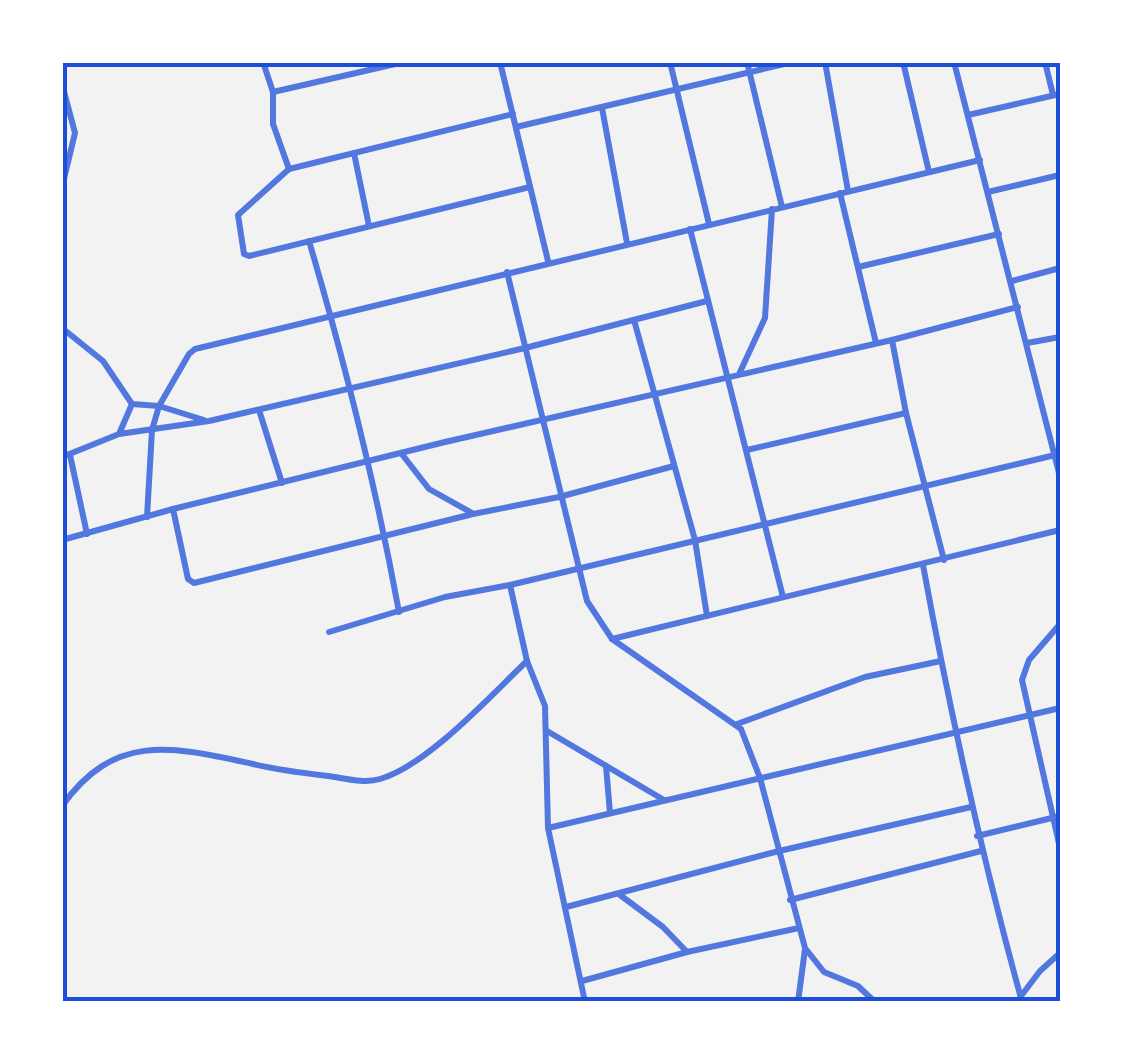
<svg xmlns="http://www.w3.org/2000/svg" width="1123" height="1064" font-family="Signika,sans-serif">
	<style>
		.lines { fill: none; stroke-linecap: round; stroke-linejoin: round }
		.minor { stroke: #5277de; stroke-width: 6 }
		.neatline { fill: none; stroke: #1d4ed8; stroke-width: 4 }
	</style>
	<rect width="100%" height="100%" fill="#f2f2f2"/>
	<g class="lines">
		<g class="minor">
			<polyline points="263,62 273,92 273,124 289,169"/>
			<polyline points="500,62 548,261"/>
			<polyline points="670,62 709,224"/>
			<polyline points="747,62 782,207"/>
			<polyline points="825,62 848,191"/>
			<polyline points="903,62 929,172"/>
			<polyline points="954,62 1060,477"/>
			<polyline points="1045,62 1053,95"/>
			<polyline points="62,84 75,133 62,187"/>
			<polyline points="273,92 404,62"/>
			<polyline points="602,108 627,243"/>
			<polyline points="513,114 289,169 238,215 244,254 249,256 530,187"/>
			<polyline points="968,115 1060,94"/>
			<polyline points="516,127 793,62"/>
			<polyline points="354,153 369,226"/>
			<polyline points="988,192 1060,175"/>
			<polyline points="840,193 876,343"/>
			<polyline points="690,229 783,597"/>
			<path d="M309,241C345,363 376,487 399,612"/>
			<polyline points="858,267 999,234"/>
			<polyline points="507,272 587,601 612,639 741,729 760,778 805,948 824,972 858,986 875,1002"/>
			<polyline points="1012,281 1060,268"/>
			<polyline points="634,320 695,540 707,616"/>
			<polyline points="62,328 103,361 132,404 159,406 204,420"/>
			<polyline points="892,340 906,413 944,560"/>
			<polyline points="1027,343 1060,337"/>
			<polyline points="740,372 765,318 772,209"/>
			<polyline points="259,410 282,483"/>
			<polyline points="119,434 132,404"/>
			<polyline points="747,450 906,413"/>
			<polyline points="401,453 429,489 472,513"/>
			<polyline points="70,455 87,534"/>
			<polyline points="62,457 119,434 209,421 525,348 707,301"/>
			<polyline points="173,509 188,579 194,583 473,514 559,497 674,466"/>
			<polyline points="147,517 152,430 159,406 189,354 195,349 980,160"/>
			<polyline points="62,540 173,509 445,442 892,340 1018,307"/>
			<path d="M923,565C950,712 982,857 1022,1002"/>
			<polyline points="510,585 527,661 545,706 548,828 585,1002"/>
			<polyline points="1060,624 1029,660 1022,680 1060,848"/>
			<polyline points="329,632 445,597 510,585 1055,455"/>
			<polyline points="612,639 1060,530"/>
			<polyline points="737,724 865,677 941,661"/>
			<polyline points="547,731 664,800"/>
			<polyline points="606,766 610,813"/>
			<path d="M62,806C115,731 174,747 253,764C277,770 302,773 328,776C344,778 364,784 380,779C428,765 491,695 527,661"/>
			<polyline points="548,828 1060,708"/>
			<polyline points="977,836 1060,816"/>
			<polyline points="620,895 663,927 687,952"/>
			<polyline points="790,900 981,851"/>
			<polyline points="566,907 779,851 971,807"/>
			<polyline points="582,981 687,952 799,928"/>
			<polyline points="1021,996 1040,971 1060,953"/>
			<polyline points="798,1002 805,949"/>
		</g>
	</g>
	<rect width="1123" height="1064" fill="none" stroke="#ffffff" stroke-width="130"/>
	<rect x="65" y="65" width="993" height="934" class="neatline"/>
</svg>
